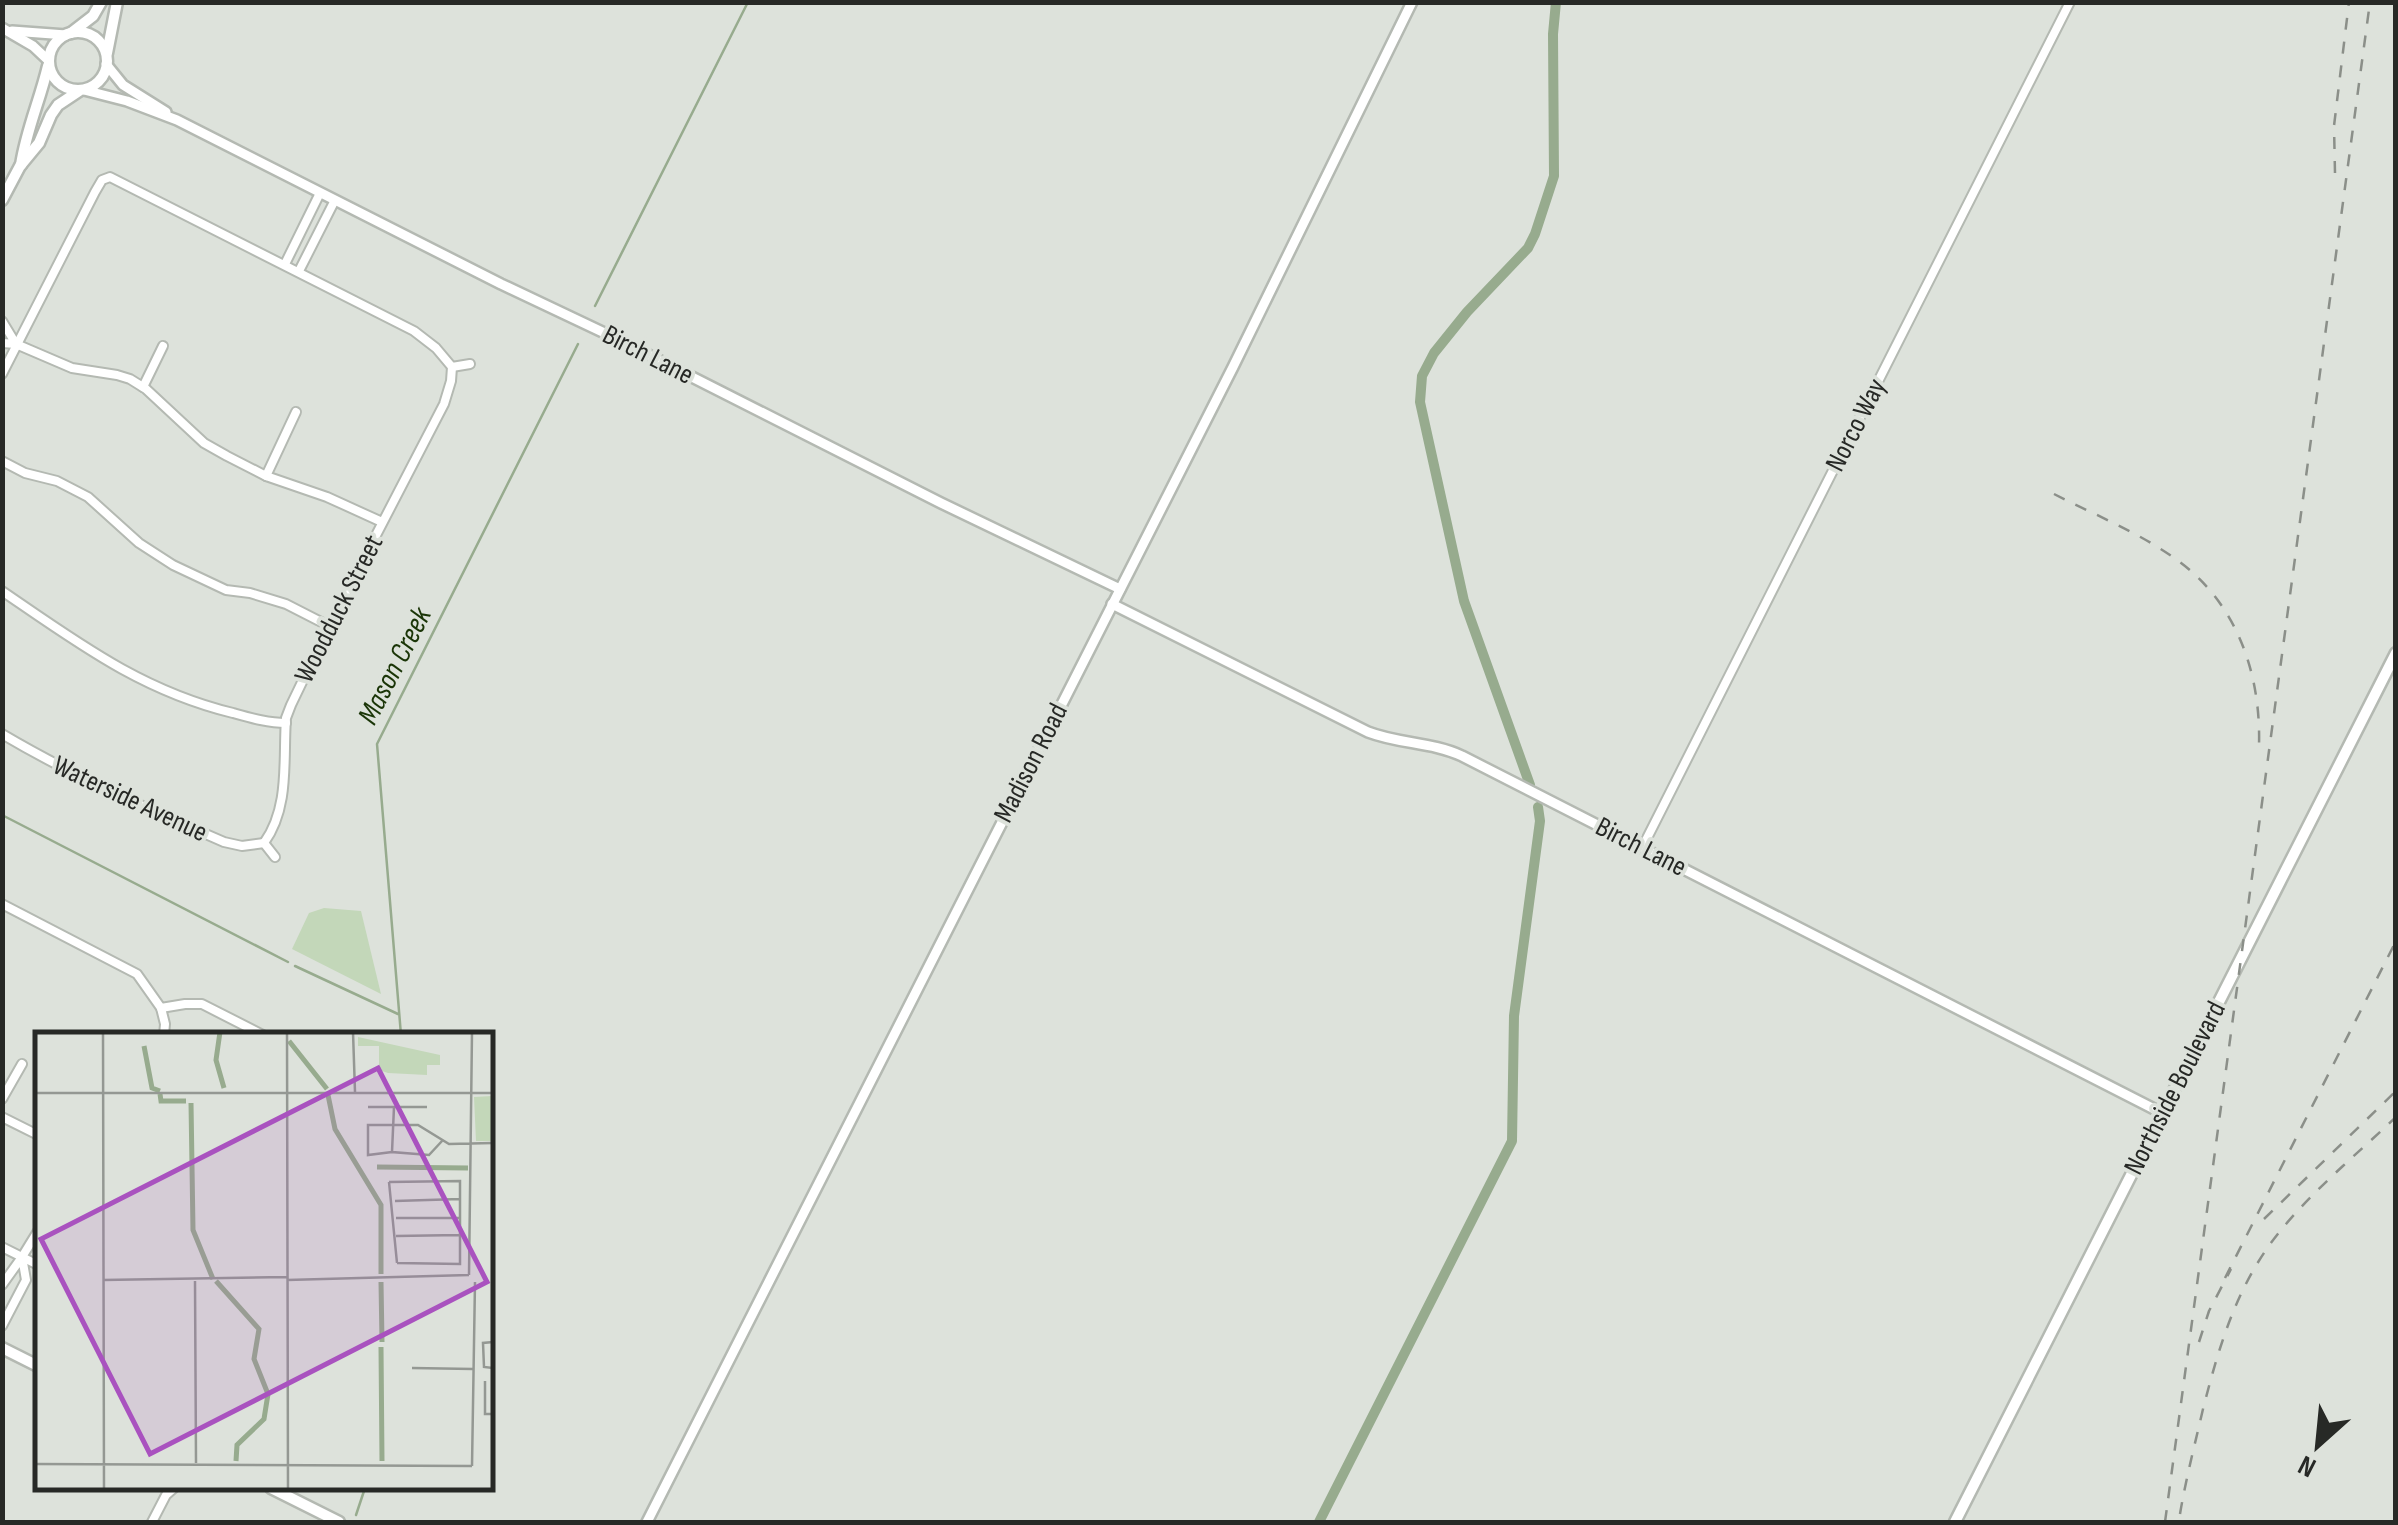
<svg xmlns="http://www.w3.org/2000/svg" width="2398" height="1525" font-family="'Sofia Sans Condensed',sans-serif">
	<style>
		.green { fill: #c3d7b9 }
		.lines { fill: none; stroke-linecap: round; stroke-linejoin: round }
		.stream { stroke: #97ab8e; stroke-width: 2.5 }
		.canal { stroke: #97ab8e; stroke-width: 10 }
		.minor-casing { stroke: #b4b9b2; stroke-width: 12 }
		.tertiary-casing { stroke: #b4b9b2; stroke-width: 14 }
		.secondary-casing { stroke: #b4b9b2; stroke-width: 15 }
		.minor { stroke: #fff; stroke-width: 8 }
		.tertiary { stroke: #fff; stroke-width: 9 }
		.secondary { stroke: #fff; stroke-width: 10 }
		.rail { stroke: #8b8f89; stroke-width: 2.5; stroke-dasharray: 12 12; stroke-linecap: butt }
		.labels { text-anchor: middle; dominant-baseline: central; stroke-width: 8; stroke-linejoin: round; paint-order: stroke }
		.street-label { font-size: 28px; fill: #272926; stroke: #dde2db }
		.water-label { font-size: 30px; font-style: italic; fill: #1a3507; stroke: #dde2db }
		.inset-river { fill: none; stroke: #97ab8e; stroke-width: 5 }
		.inset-road { fill: none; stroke: #949893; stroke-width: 2.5 }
		.view { fill: #a952bf; fill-opacity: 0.15; stroke: #a952bf; stroke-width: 5 }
		.inset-edge { fill: none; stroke: #272926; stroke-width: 5 }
	</style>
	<rect width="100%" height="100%" fill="#dde2db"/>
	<polygon class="green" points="324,908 361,911 381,994 292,949 309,913"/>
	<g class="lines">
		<g class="stream">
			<polyline points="595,306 748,2"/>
			<polyline points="2,815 288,962"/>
			<polyline points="295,966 398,1014"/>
			<polyline points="401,1035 377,744 578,344"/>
			<polyline points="356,1515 365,1488"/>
		</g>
		<g class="canal">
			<polyline points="1530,785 1464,601 1420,402 1422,376 1434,353 1467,312 1528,248 1535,234 1554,176 1553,34 1556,2"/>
			<polyline points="1319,1522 1512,1141 1514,1016 1540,821 1538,807"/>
		</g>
		<g class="minor-casing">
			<g id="minor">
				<polyline points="285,264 320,193"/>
				<polyline points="299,271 335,200"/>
				<polyline points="2,321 16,344 2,343"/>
				<polyline points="16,344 72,368 117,375 130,379 146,389 204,443 227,456 266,476 327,497 382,522"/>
				<polyline points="452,367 470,364"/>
				<polyline points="2,374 95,192 102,180 110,177 414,331 436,348 452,367"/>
				<polyline points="143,387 163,346"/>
				<polyline points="2,461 25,473 57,481 88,497 139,543 173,565 226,590 250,593 286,604 329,626"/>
				<polyline points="266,476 296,412"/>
				<path d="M2,591C78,643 142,691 233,713C251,718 268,723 286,723"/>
				<path d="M2,734C73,776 148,809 224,842L242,846L264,843"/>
				<path d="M264,843C290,807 283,760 286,718L291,705L329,626L444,404L451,381L452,367"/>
				<polyline points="264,843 275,857"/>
				<polyline points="1642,848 2070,2"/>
				<polyline points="2,904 137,974 161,1008 165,1024 164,1035"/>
				<polyline points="161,1008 185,1004 202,1004 263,1035"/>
				<polyline points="2,1099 22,1064"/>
				<polyline points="2,1117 38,1135"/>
				<polyline points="2,1247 38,1265"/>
				<polyline points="22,1257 38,1231"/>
				<polyline points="2,1285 22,1257 26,1280 2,1326"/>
				<polyline points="152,1522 166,1495 174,1488"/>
			</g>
		</g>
		<g class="tertiary-casing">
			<g id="tertiary">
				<polyline points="2,28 33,46 49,61"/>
				<polyline points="12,31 66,35"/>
				<polyline points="106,64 123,85 166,112"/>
				<polyline points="84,90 127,101 177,120 501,284 613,337 941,503 1120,589"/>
				<path d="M1112,604L1368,732C1399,744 1432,742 1462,756L2162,1113"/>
				<polyline points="647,1522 1233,367 1412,2"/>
			</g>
		</g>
		<g class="secondary-casing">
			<g id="secondary">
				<circle cx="78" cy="61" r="29"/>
				<polyline points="71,33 93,16 101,2"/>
				<polyline points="107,53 117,2"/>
				<path d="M21,165C26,131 40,100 48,66"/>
				<polyline points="2,200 20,166 39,143 51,115 58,105 79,91"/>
				<polyline points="2,1348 38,1366"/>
				<polyline points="271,1488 339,1522"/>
				<polyline points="1955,1522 2396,653"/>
			</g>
		</g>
		<use href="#minor" class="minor"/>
		<use href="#tertiary" class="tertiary"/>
		<use href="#secondary" class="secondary"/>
		<g class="rail">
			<polyline points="2335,173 2334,126 2349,2"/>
			<path d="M2054,494C2095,515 2140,533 2177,560C2237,603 2261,674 2259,745"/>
			<polyline points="2264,1219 2396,1091"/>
			<polyline points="2225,1278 2396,941"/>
			<polyline points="2199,1342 2209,1311 2231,1269"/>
			<path d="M2180,1514C2186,1478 2195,1444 2203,1409C2219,1347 2236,1287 2277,1235C2311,1192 2356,1155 2396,1117"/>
			<polyline points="2165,1522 2370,2"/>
		</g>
	</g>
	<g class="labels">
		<g class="street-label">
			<text transform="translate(648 355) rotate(27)">Birch Lane</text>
			<text transform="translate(1856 425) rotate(-63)">Norco Way</text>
			<text transform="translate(339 609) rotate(-63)">Woodduck Street</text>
			<text transform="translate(1031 763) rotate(-63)">Madison Road</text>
			<text transform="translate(130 799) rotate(25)">Waterside Avenue</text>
			<text transform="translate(1641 847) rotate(27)">Birch Lane</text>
			<text transform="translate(2175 1088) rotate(-63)">Northside Boulevard</text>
		</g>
		<g class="water-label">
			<text transform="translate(395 666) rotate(-63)">Mason Creek</text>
		</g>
	</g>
	<g transform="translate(35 1032)">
		<rect width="458" height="458" fill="#dde2db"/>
		<path d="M323,5L405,23V33H392V43L353,41L344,38V14H323ZM457,64V109H441L439,65Z" fill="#c3d7b9"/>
		<path class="inset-river" d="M185,0L181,28L189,56M254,9L292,57M109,14L117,56L125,59M125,62L126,69H151M293,63L300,97L346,173V242M156,71L158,198L178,247M342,135L433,136M181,249L224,297L219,327L233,362L229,387L202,413L201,429M346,250L347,310M346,315L347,429"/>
		<path class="inset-road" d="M68,0L69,457M252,0L253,457M318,0L320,60M0,61H458M333,75H392M359,75L357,120L394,123L407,109M357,120L333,123V93H383L414,112L458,111M354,150L425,149V232L362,231M354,150L362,231M360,169L425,167M361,186H424M361,204L425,203M434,243L437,0M68,248L252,245M252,248L434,243M160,249L161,431M458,310L448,311L449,335L458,336M377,336L438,337M450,349V382H458M0,432L437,434M437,434L440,250"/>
		<path class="view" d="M343,36L452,250L115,422L6,207Z"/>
		<rect width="458" height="458" class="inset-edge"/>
	</g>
	<rect width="2398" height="1525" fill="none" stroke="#272926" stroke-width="10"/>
	<g transform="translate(2318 1445) rotate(207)" stroke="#dde2db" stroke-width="8" paint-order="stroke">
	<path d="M0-8L18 38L0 25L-18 38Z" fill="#272926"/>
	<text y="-15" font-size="28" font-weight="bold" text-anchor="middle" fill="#272926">N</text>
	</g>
</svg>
